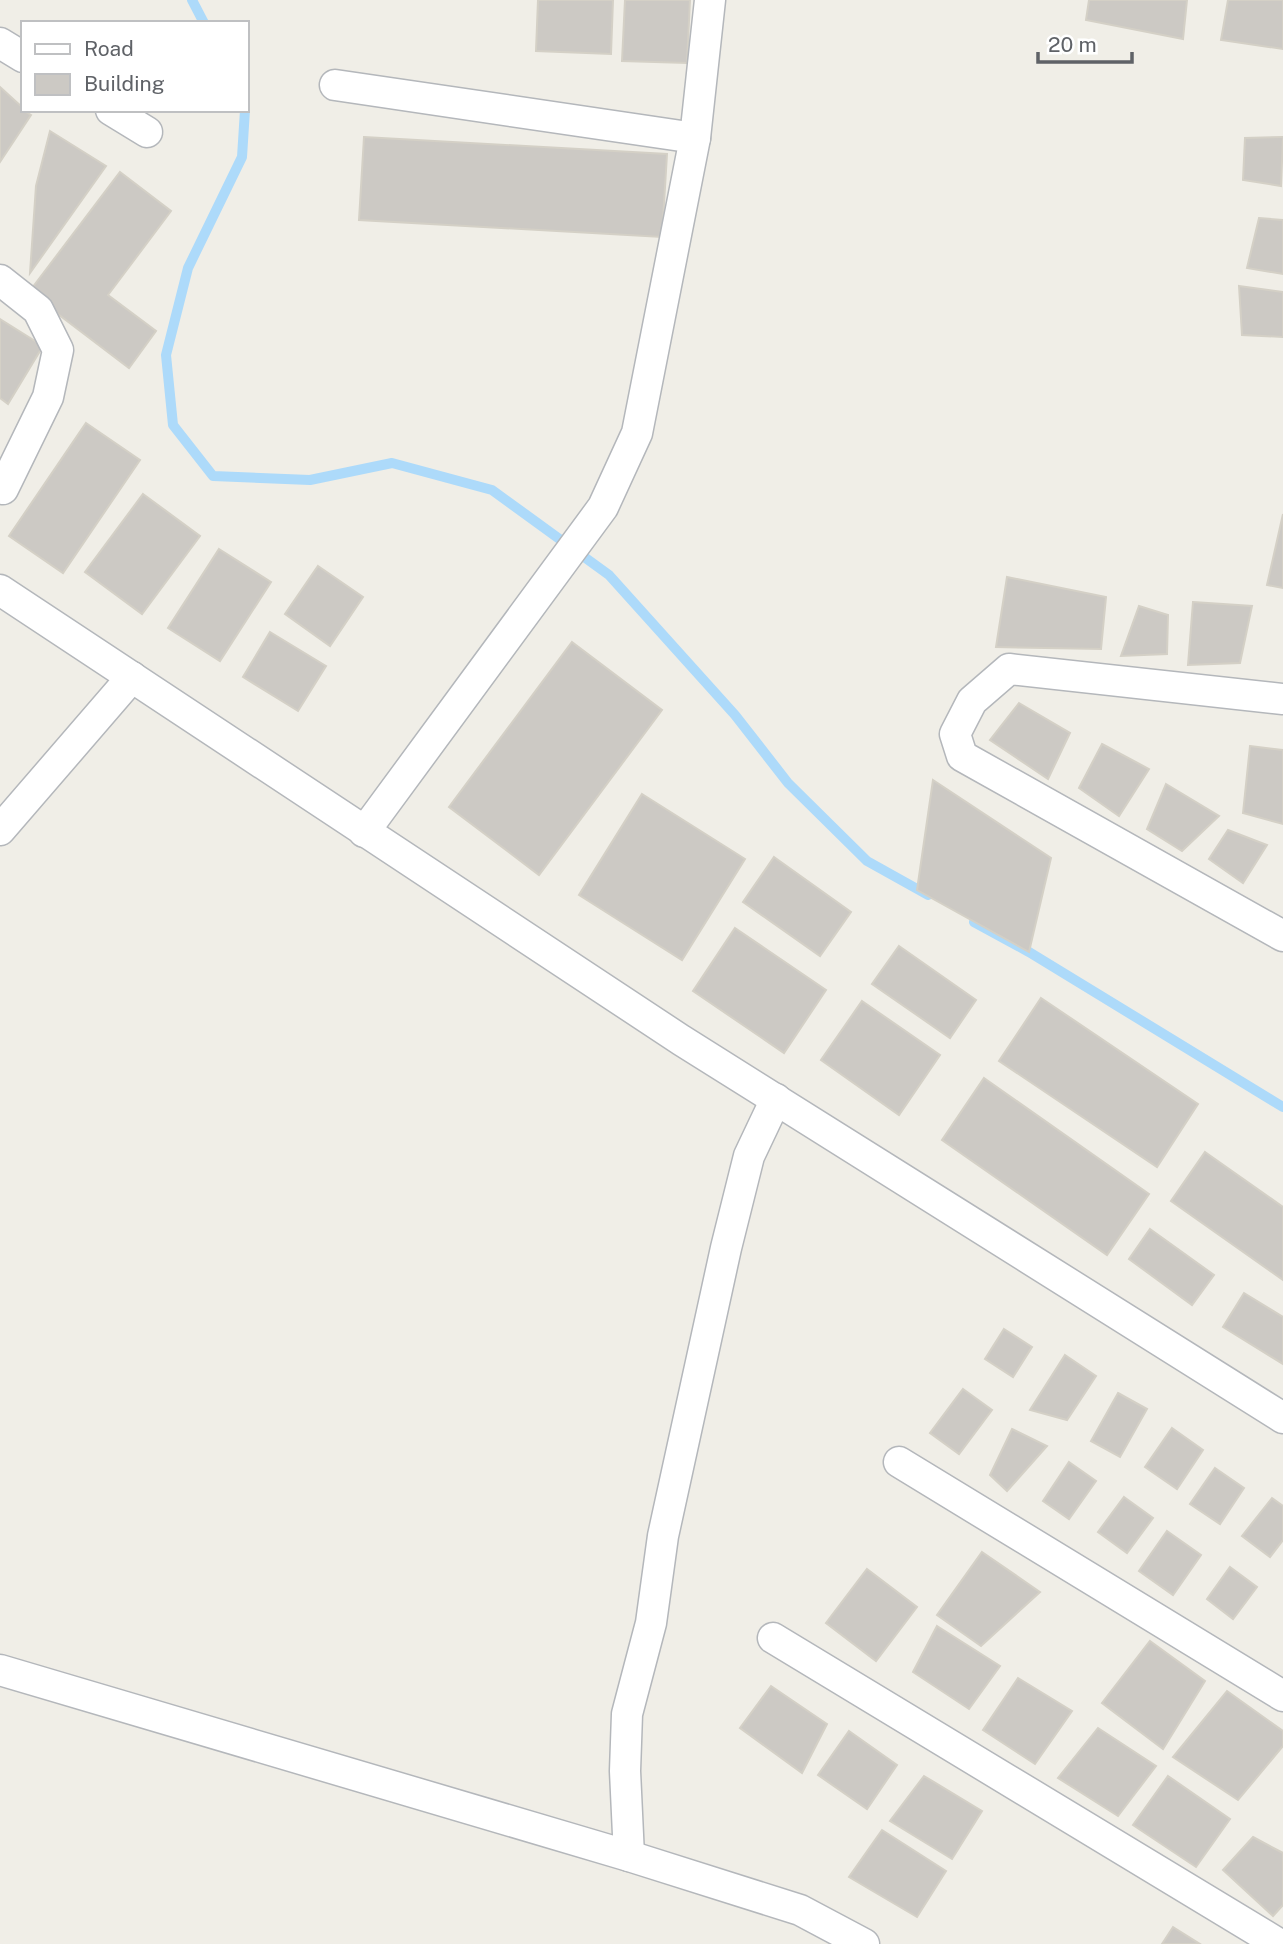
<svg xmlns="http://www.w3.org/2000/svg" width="1283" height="1944" font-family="'Public Sans',sans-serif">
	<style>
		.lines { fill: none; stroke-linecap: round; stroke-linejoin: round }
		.stream { stroke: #addafa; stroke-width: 10 }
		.building { fill: #ccc9c4; stroke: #d4d0c6; stroke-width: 2 }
		.minor-casing { stroke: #b4b7bb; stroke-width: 33 }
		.minor { stroke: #fff; stroke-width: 30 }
	</style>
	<rect width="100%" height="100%" fill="#f0eee7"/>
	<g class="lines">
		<g class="stream">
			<polyline points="192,0 204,23"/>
			<polyline points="245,110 242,157 188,268 166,355 173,425 213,476 310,480 392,463 492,490 609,575 735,715 788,783 867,861 928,895"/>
			<polyline points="974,922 1029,952 1283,1107"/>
		</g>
	</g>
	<g class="building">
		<polygon points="538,0 613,0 611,54 536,51"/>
		<polygon points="625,0 690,0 687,63 622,61"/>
		<polygon points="1089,0 1187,0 1183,39 1086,20"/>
		<polygon points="1228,0 1283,0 1283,49 1221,40"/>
		<polygon points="0,87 23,108 23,110 31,115 0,162"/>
		<polygon points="50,131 106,166 30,273 36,186"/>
		<polygon points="364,137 667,154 662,237 359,220"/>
		<polygon points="1283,137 1281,186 1243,180 1245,138"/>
		<polygon points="120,172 171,211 108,295 156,331 129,368 29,292"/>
		<polygon points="1259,218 1283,220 1283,274 1247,268"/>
		<polygon points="1239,286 1283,292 1283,337 1242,335"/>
		<polygon points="0,319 43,346 8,404 0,398"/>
		<polygon points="86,423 140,460 63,573 9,536"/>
		<polygon points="143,494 200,536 142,614 85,572"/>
		<polygon points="1283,514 1283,588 1267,585"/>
		<polygon points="219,549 271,582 220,661 168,628"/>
		<polygon points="318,566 363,597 330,646 285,614"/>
		<polygon points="1007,577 1106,597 1101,649 996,647"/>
		<polygon points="1193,602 1252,606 1240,663 1188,665"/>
		<polygon points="1139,606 1168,615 1167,654 1121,656"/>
		<polygon points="270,632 326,666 298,711 243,677"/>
		<polygon points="572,642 662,710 539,875 449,807"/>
		<polygon points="1019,703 1070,733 1048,779 990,740"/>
		<polygon points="1102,744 1149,769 1119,816 1079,788"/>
		<polygon points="1250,746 1283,750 1283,824 1243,813"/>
		<polygon points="933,780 1051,858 1029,952 917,890"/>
		<polygon points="1166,784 1219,816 1182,851 1147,829"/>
		<polygon points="642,794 745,859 682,960 579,895"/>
		<polygon points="1228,830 1267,845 1243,883 1209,859"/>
		<polygon points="774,857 851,912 820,956 743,902"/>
		<polygon points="735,928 826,990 784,1053 693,991"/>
		<polygon points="899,946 976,1000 950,1038 872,984"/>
		<polygon points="1041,998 1198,1104 1157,1167 999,1061"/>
		<polygon points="862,1001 940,1055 899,1115 821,1060"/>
		<polygon points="984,1078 1149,1194 1107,1255 942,1140"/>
		<polygon points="1205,1152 1283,1207 1283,1280 1171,1201"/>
		<polygon points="1150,1229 1214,1275 1192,1305 1129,1259"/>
		<polygon points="1244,1293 1283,1317 1283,1364 1223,1327"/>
		<polygon points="1004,1329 1032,1347 1013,1377 985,1359"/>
		<polygon points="1065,1355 1096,1376 1067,1420 1030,1410"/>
		<polygon points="963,1389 992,1410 959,1454 930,1433"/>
		<polygon points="1118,1393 1147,1409 1120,1457 1091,1441"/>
		<polygon points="1172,1428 1203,1450 1177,1489 1145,1467"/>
		<polygon points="1012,1429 1047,1446 1007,1491 990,1475"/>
		<polygon points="1069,1462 1096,1481 1069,1519 1043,1501"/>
		<polygon points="1215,1468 1244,1488 1220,1524 1190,1504"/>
		<polygon points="1124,1497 1153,1518 1127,1553 1098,1532"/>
		<polygon points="1272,1498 1283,1506 1283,1540 1270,1557 1242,1536"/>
		<polygon points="1167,1531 1201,1555 1173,1595 1139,1571"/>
		<polygon points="982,1552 1040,1592 981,1646 937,1615"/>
		<polygon points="1230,1567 1257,1587 1233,1619 1207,1599"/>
		<polygon points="867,1569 917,1607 876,1661 826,1623"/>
		<polygon points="937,1626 1000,1666 969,1709 913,1672"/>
		<polygon points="1150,1641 1205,1681 1163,1749 1102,1703"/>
		<polygon points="1018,1678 1072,1711 1035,1764 983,1730"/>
		<polygon points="771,1686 827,1724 802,1773 740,1728"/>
		<polygon points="1227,1691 1283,1731 1283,1746 1238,1800 1173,1757"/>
		<polygon points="1098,1728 1156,1766 1118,1816 1058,1778"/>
		<polygon points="849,1731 897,1765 867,1809 818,1775"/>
		<polygon points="924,1776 982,1811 952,1859 890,1821"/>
		<polygon points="1168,1776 1230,1819 1196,1867 1133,1825"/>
		<polygon points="882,1830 946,1871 917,1917 849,1877"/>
		<polygon points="1253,1837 1283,1853 1283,1905 1273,1916 1223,1870"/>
		<polygon points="1173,1927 1200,1944 1162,1944"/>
	</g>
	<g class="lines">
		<g class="minor-casing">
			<g id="minor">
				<polyline points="0,43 23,57"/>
				<polyline points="335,85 695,138 710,0"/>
				<polyline points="111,110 147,132"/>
				<polyline points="0,280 38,310 58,350 48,397 3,489"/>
				<polyline points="0,590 681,1040 1283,1418"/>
				<polyline points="1283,699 1009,669 972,701 955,734 962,756 1283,936"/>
				<polyline points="0,830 132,677"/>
				<polyline points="364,832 603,507 637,433 695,138"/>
				<polyline points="899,1462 1283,1696"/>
				<polyline points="773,1638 1279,1944"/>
				<polyline points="0,1670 629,1856 800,1910 864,1944"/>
				<polyline points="629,1856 625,1771 627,1714 651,1623 663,1536 726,1248 749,1156 776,1099"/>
			</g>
		</g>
		<use href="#minor" class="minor"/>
	</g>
	<rect x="21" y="21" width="228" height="91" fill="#ffffff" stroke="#bfc0c2" stroke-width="2"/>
	<rect x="35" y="44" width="35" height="10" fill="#ffffff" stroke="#bfc0c2" stroke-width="2"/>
	<text x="84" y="56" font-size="21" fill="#5f6267">Road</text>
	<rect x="35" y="74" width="35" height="21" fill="#ccc9c4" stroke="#bfc0c2" stroke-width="2"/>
	<text x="84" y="91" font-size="21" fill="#5f6267">Building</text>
	<path d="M1038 52v10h94v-10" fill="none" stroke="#5f6267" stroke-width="3.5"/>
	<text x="1048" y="52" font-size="21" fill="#5f6267" stroke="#ffffff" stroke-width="5" paint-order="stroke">20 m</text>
</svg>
